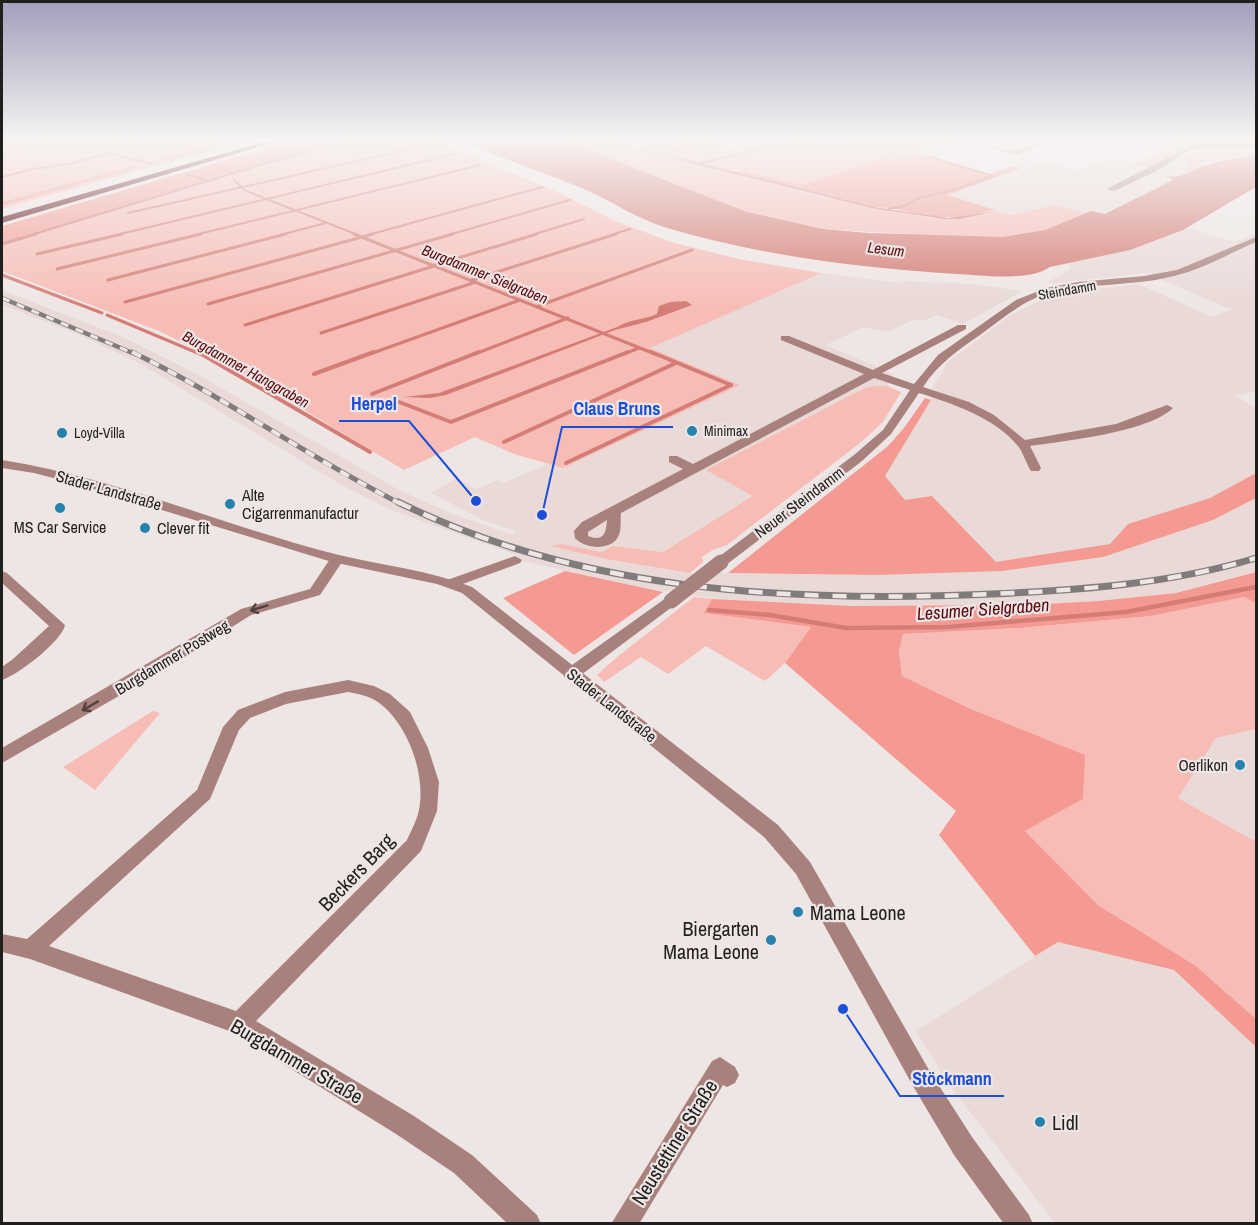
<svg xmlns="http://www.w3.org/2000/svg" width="1258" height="1225" font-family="'Archivo Narrow',sans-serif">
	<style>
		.built { fill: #e9d9d7 }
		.green { fill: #f7bcb6 }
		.forest { fill: #f49a92 }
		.water { fill: #d47d76 }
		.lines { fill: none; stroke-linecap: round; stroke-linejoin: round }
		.stream-far3 { stroke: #d47d76; stroke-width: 2 }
		.stream-far2 { stroke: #d47d76; stroke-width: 3 }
		.stream-far1 { stroke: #d47d76; stroke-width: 4 }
		.stream { stroke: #d47d76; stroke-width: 4.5 }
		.minor { fill: #a8817d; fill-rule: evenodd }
		.tertiary { fill: #a8817d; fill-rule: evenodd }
		.motorway { fill: #54040a; fill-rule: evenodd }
		.rail-far2-casing { stroke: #817c7c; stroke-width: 4.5 }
		.rail-far1-casing { stroke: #817c7c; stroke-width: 5 }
		.rail-casing { stroke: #817c7c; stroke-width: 7 }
		.rail-far2 { stroke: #eee6e5; stroke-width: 3; stroke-dasharray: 8; stroke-linecap: butt }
		.rail-far1 { stroke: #eee6e5; stroke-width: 4; stroke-dasharray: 10; stroke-linecap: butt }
		.rail { stroke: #eee6e5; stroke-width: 4.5; stroke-dasharray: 14; stroke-linecap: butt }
		.minor-bridge { stroke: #a8817d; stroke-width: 15 }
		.oneway { stroke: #50413f }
		.poi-dot { fill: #2581ae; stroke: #eee6e5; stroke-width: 2 }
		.labels { text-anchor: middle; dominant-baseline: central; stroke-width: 4.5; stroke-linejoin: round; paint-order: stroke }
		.far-street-label { font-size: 14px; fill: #211e1e; stroke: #eee6e5 }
		.far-poi-label { font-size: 14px; fill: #211e1e; stroke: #eee6e5; text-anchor: start }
		.far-water-label { font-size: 15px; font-style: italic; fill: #58070c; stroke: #eee6e5 }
		.street-label { font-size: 16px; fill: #211e1e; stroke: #eee6e5 }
		.poi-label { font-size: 16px; fill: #211e1e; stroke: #eee6e5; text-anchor: start }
		.water-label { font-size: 18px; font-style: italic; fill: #58070c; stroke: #eee6e5 }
		.near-street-label { font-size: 20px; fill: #211e1e; stroke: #eee6e5 }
		.near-poi-label { font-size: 20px; fill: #211e1e; stroke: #eee6e5; text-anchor: start }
		.leader { fill: none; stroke: #1d4ed8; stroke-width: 2 }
		.callout-dot { fill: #1d4ed8; stroke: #eee6e5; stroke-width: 2 }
		.callout-label { font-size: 18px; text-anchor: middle; font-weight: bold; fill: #1d4ed8; stroke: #eee6e5; stroke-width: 4.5; stroke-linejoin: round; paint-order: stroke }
	</style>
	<rect width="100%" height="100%" fill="#eee6e5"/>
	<g class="built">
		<polygon points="707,140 776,140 782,141 741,152"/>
		<polygon points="1177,156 1186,156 1188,160 1190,166 1187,173 1183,174 1185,175 1168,177 1173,180 1105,214 1091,211 1086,213 1055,205 1009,215 946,195 1043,162 1079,171 1111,158 1156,169"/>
		<polygon points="1188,228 1235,242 1256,233 1256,391 1236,396 1256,408 1256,473 1210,498 1128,524 1110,544 995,563 932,496 905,500 885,476 931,400 933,386 948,362 1009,316 1052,295 1138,284 1212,317 1233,310 1146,273 1045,284 1071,269 1069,263 1130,250"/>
		<polygon points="821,273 902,283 906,281 971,284 1023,291 963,324 937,315 923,321 915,319 888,332 863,327 826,345 893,374 887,386 865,388 707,470 754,496 663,552 613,546 601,552 562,544 606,559 690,573 877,575 1002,571 1213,520 1256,498 1256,571 1176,593 1098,601 1026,605 850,606 735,602 625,585 524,561 514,554 391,510 343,486 139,363 73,332 2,305 2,290 125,338 195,373 399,490 450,513 512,535 516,531 483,520 431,493 457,478 476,489 498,480 503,483 548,464 563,468 739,385 649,348"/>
		<polygon points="1256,729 1256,842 1178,798 1216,738"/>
		<polygon points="1058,942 1174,970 1256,1047 1256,1223 1055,1223 948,1083 916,1031"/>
	</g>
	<g class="green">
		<polygon points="2,140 227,140 163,158 172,161 2,209 2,206 140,167 135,165 2,202"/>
		<polygon points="348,140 434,140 560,193 613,220 671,242 739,259 821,273 650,348 740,385 563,468 514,454 475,437 404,470 234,368 159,331 2,271 2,245"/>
		<polygon points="562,140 609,140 697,165 824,197 930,218 960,219 996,211 1010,215 1055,205 1086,213 1045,230 1003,237 939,236 823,229 747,212"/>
		<polygon points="678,140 707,140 741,152 781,142 776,140 813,140 834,145 852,140 960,140 894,160 885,158 802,185 742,171 734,173 641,148"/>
		<path d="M1218,140L1256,141V144C1211,144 1191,141 1151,168L1130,163L1142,162L1173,145V142Z"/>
		<path d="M1200,151H1256V156C1236,157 1218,158 1198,163L1206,166L1185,175L1181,174L1187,173L1190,166L1184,156Z"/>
		<polygon points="877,386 887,386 901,392 883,422 860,443 727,545 713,550 702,557 703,562 690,573 606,559 551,546 562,544 601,552 613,546 663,552 753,496 706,470 865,388"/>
		<polygon points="694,597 712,599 705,613 811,627 785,663 765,681 706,646 668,674 641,657 604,682 597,675 617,657"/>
		<polygon points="1244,597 1256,603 1256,729 1216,738 1178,798 1256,842 1256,1019 1196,966 1098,905 1025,831 1083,799 973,710 902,676 899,651 903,634 1020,628 1151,616"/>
		<polygon points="153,711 160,713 95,790 63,767"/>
	</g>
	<g class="forest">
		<polygon points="227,140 248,140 172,161 161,158"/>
		<polygon points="294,140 348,140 2,245 2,226"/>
		<polygon points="916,153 989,174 1014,166 1022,168 947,195 995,210 960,217 934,217 891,208 874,207 734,173 742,171 802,185 885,158 894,160"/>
		<polygon points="136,165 141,167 2,206 2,202"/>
		<polygon points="925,398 931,400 885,476 905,500 932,496 996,562 1110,544 1128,524 1210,498 1256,473 1256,498 1213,520 1103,557 1002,571 877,575 728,573 888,446 904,428"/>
		<polygon points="565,571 663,592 574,655 503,598"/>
		<polygon points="1256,572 1256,603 1244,597 1151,616 1020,628 903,634 899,651 902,676 973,710 1085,755 1083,799 1025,831 1098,905 1196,966 1256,1019 1256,1047 1174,970 1058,942 1035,956 939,835 956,811 785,663 811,627 704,613 712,599 850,606 1026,605 1098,601 1176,593"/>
	</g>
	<g class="water">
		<path d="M459,140H562L747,212L823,229L868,233L1003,237L1045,230L1091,211L1105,214L1173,180L1167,176C1183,178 1190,172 1204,166C1220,160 1239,157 1256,156V187L1183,230L1154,241L1130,250L1050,267C1029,282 981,275 956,274C861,268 755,255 664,227C636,218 613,202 586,190C544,172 501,159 459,140Z"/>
		<polygon points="609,140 874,207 948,218 996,211 960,219 944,219 872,208 697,165"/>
		<path d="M686,301L692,305L646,322L615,330L446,395L430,398L404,397L439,393L617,327C630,319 643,320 657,314L659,306L670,302Z"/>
	</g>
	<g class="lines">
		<g class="stream-far3">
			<polyline points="114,140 128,145 148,140"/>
			<polyline points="641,148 678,140"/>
			<polyline points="2,149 40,140"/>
			<polyline points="662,154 708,143"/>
			<polyline points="697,164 793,140"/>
			<polyline points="219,166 226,170"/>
			<polyline points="185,174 205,180"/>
			<polyline points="2,177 33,169 70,164 109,153 152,164"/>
			<polyline points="234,180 246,191 358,235"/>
			<polyline points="888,209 905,206 919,198 957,189 993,176 930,157"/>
			<polyline points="128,213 432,144"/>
			<polyline points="31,235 342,140"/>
			<polyline points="116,235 454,154"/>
			<polyline points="195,235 480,165"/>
			<polyline points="280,235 326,223"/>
			<polyline points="368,235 542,187"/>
			<polyline points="448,235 570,200"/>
			<polyline points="532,235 584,219"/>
			<polyline points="611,235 630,229"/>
		</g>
		<g class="stream-far2">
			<polyline points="354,234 655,354"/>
			<polyline points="2,244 36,234"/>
			<polyline points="37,254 122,234"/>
			<polyline points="435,265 537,234"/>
			<polyline points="57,269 201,234"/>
			<polyline points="2,275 102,313"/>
			<polyline points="108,280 286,234"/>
			<polyline points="472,280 616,234"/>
			<polyline points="125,302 373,234"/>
			<polyline points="208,304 453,234"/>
			<polyline points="538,306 692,250"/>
			<polyline points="107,315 200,354"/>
			<polyline points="245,325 434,266"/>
			<polyline points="321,333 476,282"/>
			<polyline points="370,354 520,300"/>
			<polyline points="475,354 568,318"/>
			<polyline points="624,354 639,348"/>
		</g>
		<g class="stream-far1">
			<polyline points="198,352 370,452"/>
			<polyline points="651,352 731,385"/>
			<polyline points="314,374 374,352"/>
			<polyline points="372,394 479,352"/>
			<polyline points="399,402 451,422 628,352"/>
			<polyline points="504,442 676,363"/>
			<polyline points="566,463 731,385"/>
		</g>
		<polyline class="stream" points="709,610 770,615 846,628 948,627 1126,612 1256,587"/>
		<g class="minor">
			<path d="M963,140C980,139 998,152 1015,150C1030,149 1042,139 1057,140L1014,155Z"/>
			<polygon points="1203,143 1256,143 1256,147 1203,147 1190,150 1157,171 1114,191 1107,189 1186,148"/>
			<path d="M1256,237V242C1232,252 1207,267 1181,274C1138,287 1093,282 1050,293C1023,300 1002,319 980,335C958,350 938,364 923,387L969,402L994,415L1025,440L1116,424L1167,405L1173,408C1149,432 1065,441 1030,446L1041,468L1039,471H1031C1026,463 1023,452 1018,446C994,417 953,404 919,393L891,434L862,461L726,565H716L714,562L716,559L854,455L883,430L910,390L874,378L621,513C620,520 622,530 618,537C610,551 585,549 575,538L574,531L582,522L683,469L669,462V456H677L693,464L864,374L781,340V336H789L873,370L958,325H966V329L882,373L914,384L938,355L1016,300L1046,288L1078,282L1144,276L1177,270ZM607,520C606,533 604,542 588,536V532Z"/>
			<polygon points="337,555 344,559 320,595 251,615 159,673 2,763 2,748 241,609 310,589 332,556"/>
			<polygon points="515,556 522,560 520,563 457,586 452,588 445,583 447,580"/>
			<path d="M2,571L7,573L65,625C62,641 18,675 2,680V667L13,659L49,626L2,583Z"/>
			<polygon points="671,596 678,601 676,604 577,678 565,678 563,674 565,670 666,598"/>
			<path d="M348,680L374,686L390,694L410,712L428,748L439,782L437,811L421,851L256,1021L414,1116L472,1155L537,1215L541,1224H508L454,1173L396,1134L232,1032L30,959L2,952V934L27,939L197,790L223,727L238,710L285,692ZM348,692C359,694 369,696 378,702C408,724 426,774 419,810C417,820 411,831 407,840L236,1011L49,946L210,799L239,730L250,718L286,704Z"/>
			<polygon points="720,1057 735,1067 739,1075 735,1083 727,1087 723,1085 639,1224 611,1224 712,1061"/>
		</g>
		<path class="tertiary" d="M2,460C118,478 226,527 339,555C384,566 429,570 472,587L778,825L810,862L929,1070L972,1137L1029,1215L1033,1224H1004L954,1155L913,1086L796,874L764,837L462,593L437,584L332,562L80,485L34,473L2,468Z"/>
		<polygon class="motorway" points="271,140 282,140 2,223 2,217"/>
		<g class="rail-far2-casing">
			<polyline id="rail-far2" points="2,298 135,354"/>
		</g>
		<g class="rail-far1-casing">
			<path id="rail-far1" d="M132,352C225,397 309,458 401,504"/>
		</g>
		<g class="rail-casing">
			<path id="rail" d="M398,502C581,592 792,603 992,594C1081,590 1170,584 1256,558"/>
		</g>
		<use href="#rail-far2" class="rail-far2"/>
		<use href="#rail-far1" class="rail-far1"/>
		<use href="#rail" class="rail"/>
		<polyline class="minor-bridge" points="671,601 721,562"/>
	</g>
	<defs><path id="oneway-shaft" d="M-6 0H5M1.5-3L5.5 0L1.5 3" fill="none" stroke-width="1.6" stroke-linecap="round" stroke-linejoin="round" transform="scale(1.5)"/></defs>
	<g class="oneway">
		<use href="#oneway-shaft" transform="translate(259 608) rotate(163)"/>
		<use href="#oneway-shaft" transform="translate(90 706) rotate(150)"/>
	</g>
	<linearGradient id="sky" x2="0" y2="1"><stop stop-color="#a09eba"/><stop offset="0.45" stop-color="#f7f4f3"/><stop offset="1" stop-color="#f7f4f3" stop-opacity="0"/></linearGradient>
	<rect width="1258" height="311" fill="url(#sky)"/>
	<g class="poi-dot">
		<circle cx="692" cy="431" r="6"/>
		<circle cx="62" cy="433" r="6"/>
		<circle cx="230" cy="504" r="6"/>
		<circle cx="60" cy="508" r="6"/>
		<circle cx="145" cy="528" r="6"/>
		<circle cx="1240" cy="765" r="6"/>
		<circle cx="798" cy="912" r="6"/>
		<circle cx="771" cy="940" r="6"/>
		<circle cx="1040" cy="1122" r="6"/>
	</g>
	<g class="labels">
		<g class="far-street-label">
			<text transform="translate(1067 290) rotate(-10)">Steindamm</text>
		</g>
		<g class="far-poi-label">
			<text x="704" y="431">Minimax</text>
			<text x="74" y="433">Loyd-Villa</text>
		</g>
		<g class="far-water-label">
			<text transform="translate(886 249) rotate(7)">Lesum</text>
			<text transform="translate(485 274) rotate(22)">Burgdammer Sielgraben</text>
			<text transform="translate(246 369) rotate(29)">Burgdammer Hanggraben</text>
		</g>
		<g class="street-label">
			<text transform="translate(109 490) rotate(16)">Stader Landstraße</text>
			<text transform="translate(799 502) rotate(-37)">Neuer Steindamm</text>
			<text transform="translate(172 657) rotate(-31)">Burgdammer Postweg</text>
			<text transform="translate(612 705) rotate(38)">Stader Landstraße</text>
		</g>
		<g class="poi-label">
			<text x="242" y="495">Alte<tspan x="242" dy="18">Cigarrenmanufactur</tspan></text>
			<text x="60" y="527" text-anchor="middle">MS Car Service</text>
			<text x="157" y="528">Clever fit</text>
			<text x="1228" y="765" text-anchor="end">Oerlikon</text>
		</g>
		<g class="water-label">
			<text transform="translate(983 609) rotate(-4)">Lesumer Sielgraben</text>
		</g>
		<g class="near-street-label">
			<text transform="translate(356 872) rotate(-46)">Beckers Barg</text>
			<text transform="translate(297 1061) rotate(30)">Burgdammer Straße</text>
			<text transform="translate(674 1142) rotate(-58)">Neustettiner Straße</text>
		</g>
		<g class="near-poi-label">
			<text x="810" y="912">Mama Leone</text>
			<text x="759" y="928" text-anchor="end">Biergarten<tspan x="759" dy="23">Mama Leone</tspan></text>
			<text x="1052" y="1122">Lidl</text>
		</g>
	</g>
	<path class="leader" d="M476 501L409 421H339M542 515L562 427H673M843 1009L900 1096H1004"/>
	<g class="callout-dot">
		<circle cx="476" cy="501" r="6"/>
		<circle cx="542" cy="515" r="6"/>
		<circle cx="843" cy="1009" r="6"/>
	</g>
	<g class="callout-label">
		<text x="374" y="410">Herpel</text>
		<text x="617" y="415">Claus Bruns</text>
		<text x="952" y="1085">Stöckmann</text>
	</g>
	<rect width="1258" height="1225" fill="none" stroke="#211e1e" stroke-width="6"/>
</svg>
